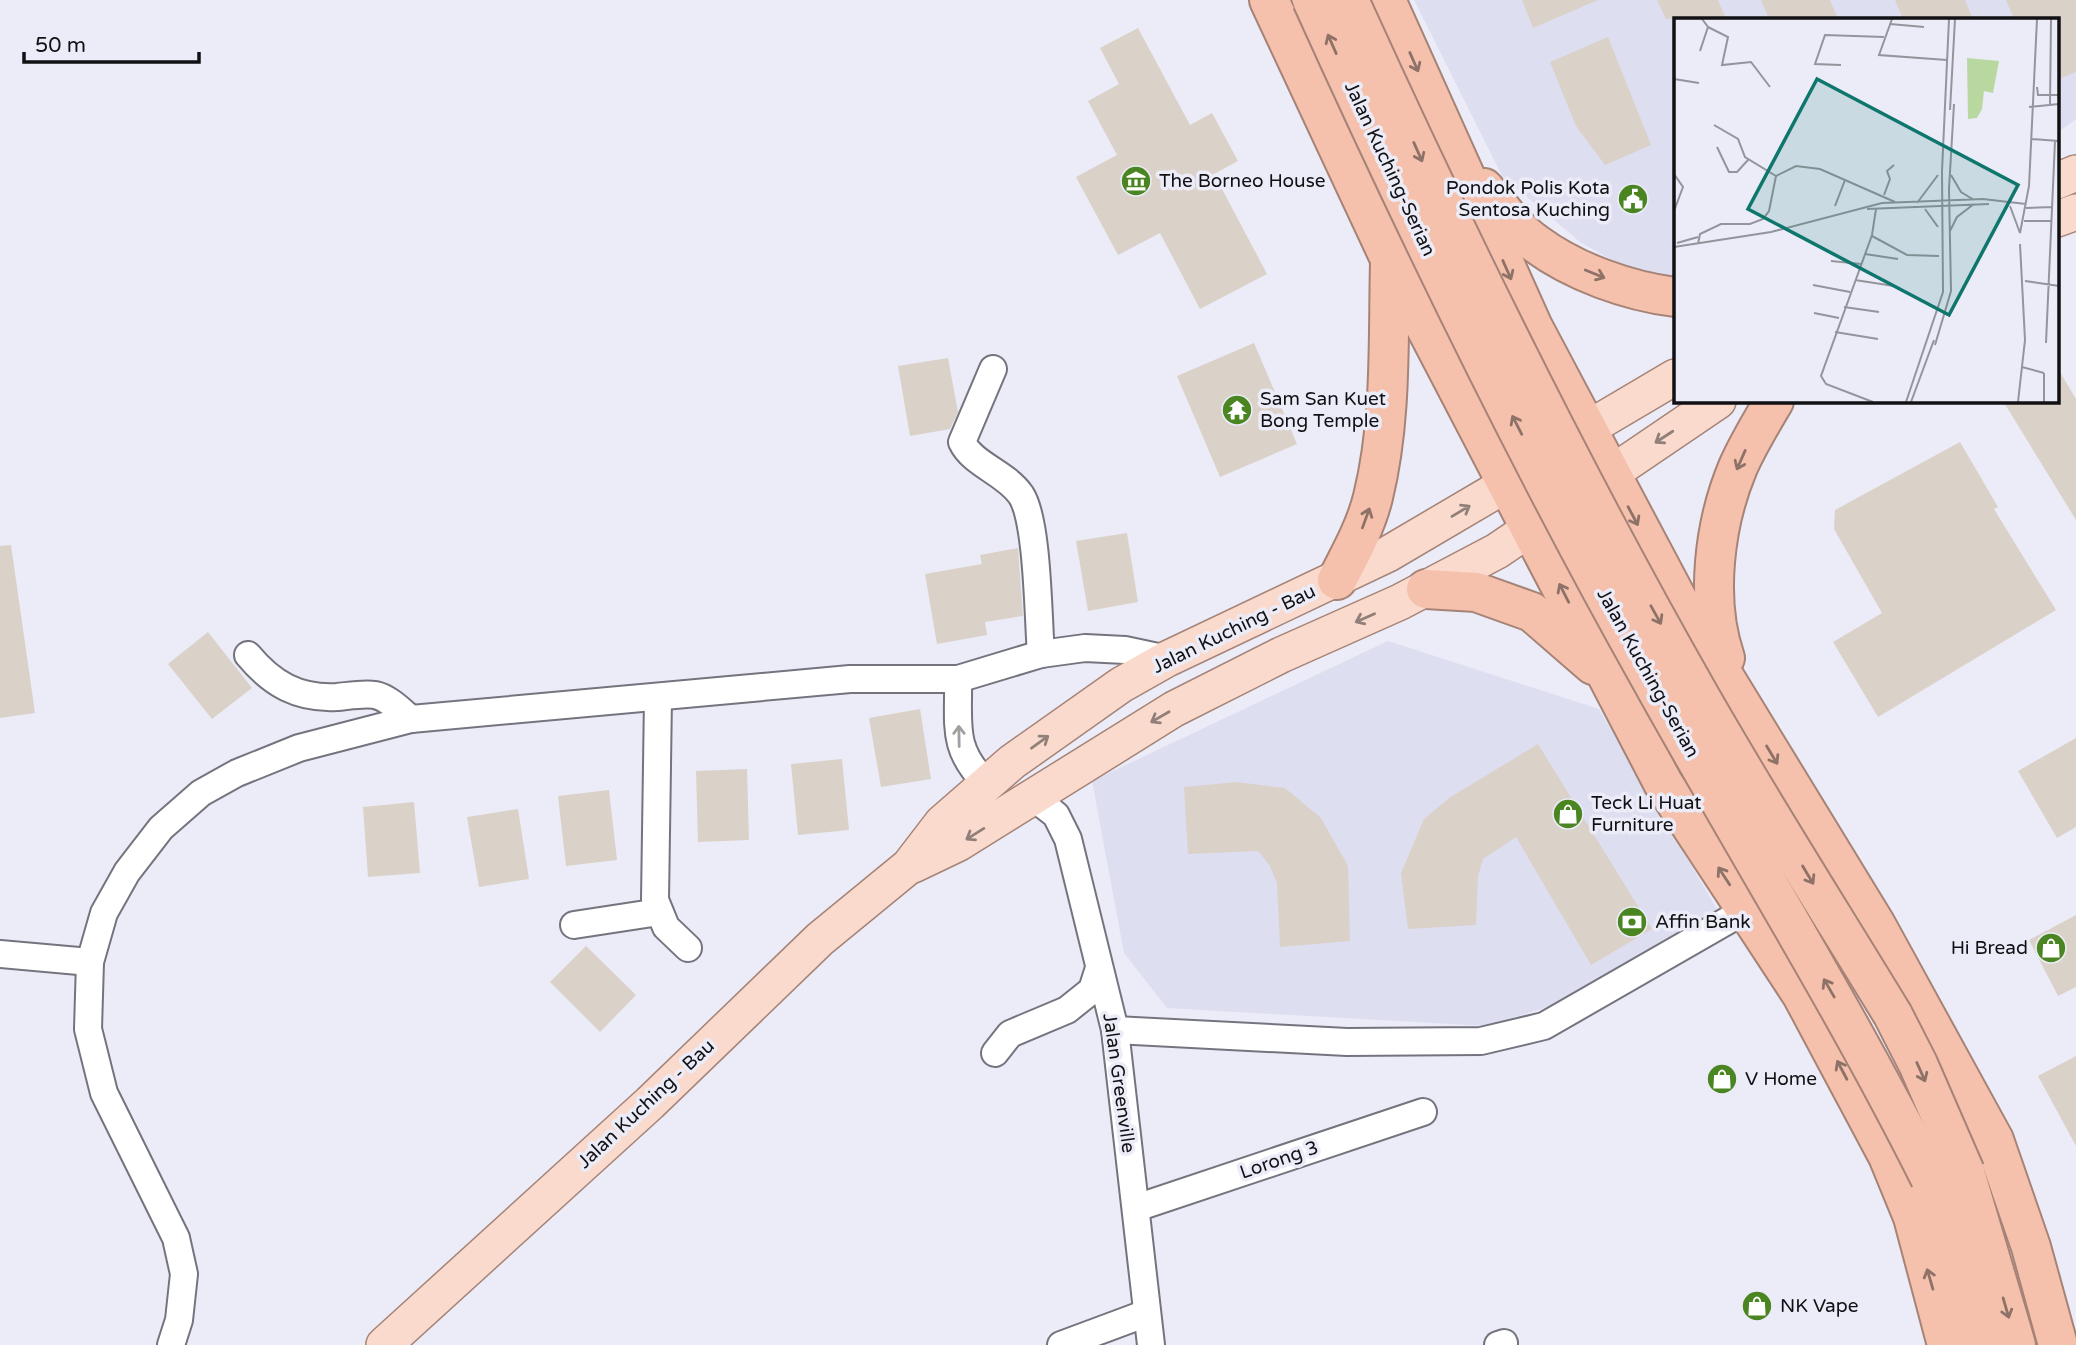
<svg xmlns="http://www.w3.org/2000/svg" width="2076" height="1345" font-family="'Varela Round',sans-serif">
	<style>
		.built { fill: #dedef1 }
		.building { fill: #dad1c9 }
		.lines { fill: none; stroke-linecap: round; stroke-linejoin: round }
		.minor-casing { stroke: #74747e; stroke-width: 30 }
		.major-casing { stroke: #a58377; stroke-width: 38 }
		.highway-casing { stroke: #a58377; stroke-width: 42 }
		.minor { stroke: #fff; stroke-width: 26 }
		.major { stroke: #f9dacd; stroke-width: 35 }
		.highway { stroke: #f5c1ac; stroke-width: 38 }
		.highway-bridge-casing { stroke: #a58377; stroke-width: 42; stroke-linecap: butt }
		.highway-bridge { stroke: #f5c1ac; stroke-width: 38 }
		.oneway { stroke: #8e7268 }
		.oneway2 { stroke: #91807a }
		.oneway3 { stroke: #a0a0a1 }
		.labels { text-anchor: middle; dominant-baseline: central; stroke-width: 7; stroke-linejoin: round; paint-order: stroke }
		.street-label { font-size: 19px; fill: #111114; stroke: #ebecf7 }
		.poi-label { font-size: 19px; fill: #111114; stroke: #ebecf7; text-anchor: start }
		.inset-road { fill: none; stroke: #94949c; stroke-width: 2 }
		.view { fill: #0f766e; fill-opacity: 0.15; stroke: #0f766e; stroke-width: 3.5 }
		.inset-edge { fill: none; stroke: #111114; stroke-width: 3.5 }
	</style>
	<rect width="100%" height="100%" fill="#ebecf7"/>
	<g class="built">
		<polygon points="1414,0 2076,0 2076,119 2057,133 2057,19 1675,19 1675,278 1645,279 1580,242 1502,176"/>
		<polygon points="1388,641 1599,709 1717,909 1566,1001 1486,1026 1167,1008 1124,953 1092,781"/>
	</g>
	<g class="building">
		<polygon points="1522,0 1598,0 1533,28"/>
		<polygon points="1657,0 1718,0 1726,19 1666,19"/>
		<polygon points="1761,0 1830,0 1838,19 1769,19"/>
		<polygon points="1895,0 1965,0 1973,19 1903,19"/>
		<polygon points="2006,0 2076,0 2076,72 2057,80 2057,19 2014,19"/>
		<polygon points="1138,28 1190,125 1212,113 1238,161 1214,174 1267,274 1200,309 1160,233 1118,255 1076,177 1117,155 1088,101 1119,84 1100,48"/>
		<polygon points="1608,37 1651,145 1605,165 1576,126 1550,62"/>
		<polygon points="1254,343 1297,444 1220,477 1177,376"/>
		<polygon points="948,358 958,412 950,429 910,436 898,366"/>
		<polygon points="2057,367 2076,399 2076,520 2003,401 2057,401"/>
		<polygon points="1960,442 1998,507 1994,509 2056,610 1878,717 1833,642 1882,613 1834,529 1835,510"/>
		<polygon points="1127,533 1138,602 1088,611 1076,541"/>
		<polygon points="11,545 35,713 0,718 0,546"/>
		<polygon points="1018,548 1023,616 985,622 987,635 937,644 925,574 982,564 980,555"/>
		<polygon points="208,632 252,688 212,719 168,664"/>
		<polygon points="920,709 931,779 881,787 869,718"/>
		<polygon points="2076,738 2076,827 2057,838 2018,771"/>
		<polygon points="1538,744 1652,929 1591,965 1516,837 1483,859 1478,876 1476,925 1408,929 1401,873 1424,819 1449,798"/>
		<polygon points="842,759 849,830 798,835 791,764"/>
		<polygon points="747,769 749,840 698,842 696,771"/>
		<polygon points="1237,782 1285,788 1321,818 1348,866 1350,941 1280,947 1277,883 1270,866 1258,851 1188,854 1184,787"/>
		<polygon points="609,790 617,860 566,866 558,796"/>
		<polygon points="414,802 420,873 368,877 363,807"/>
		<polygon points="518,809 529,879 479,887 467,817"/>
		<polygon points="2076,915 2076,987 2058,996 2029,940"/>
		<polygon points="586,946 636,995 600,1032 550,982"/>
		<polygon points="2076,1056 2076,1146 2038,1076"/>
	</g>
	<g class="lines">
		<g class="minor-casing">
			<g id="minor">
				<path d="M993,369L962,442C973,465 1005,472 1021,495C1038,521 1038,618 1041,654"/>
				<path d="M248,655C272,684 298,699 337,697C348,696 364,693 375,695C389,698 400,710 411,719"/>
				<path d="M958,679C959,725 951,748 986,783"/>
				<polyline points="658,698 655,900 666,927 688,948"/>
				<polyline points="1033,797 1056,815 1068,839 1115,1030 1151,1345"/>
				<polyline points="574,925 659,912"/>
				<polyline points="0,954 90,962"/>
				<polyline points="1115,1030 1347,1042 1481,1041 1544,1026 1746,910"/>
				<polyline points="995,1053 1010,1034 1067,1010 1092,990 1099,968"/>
				<polyline points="1136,1208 1423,1112"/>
				<polyline points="171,1345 179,1320 184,1274 176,1238 104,1093 88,1029 90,962 104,913 127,872 161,828 201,793 237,773 299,748 411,719 850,679 958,679 1041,654 1085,648 1125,650 1167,659"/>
				<polyline points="1061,1345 1147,1313"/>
				<polyline points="1498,1345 1504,1343"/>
			</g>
		</g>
		<g class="major-casing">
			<g id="major">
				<polyline points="2057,181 2076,173"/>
				<polyline points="2057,219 2076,212"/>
				<polyline points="913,865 959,843 1174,709 1281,655 1400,602 1497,551 1718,401"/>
				<polyline points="384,1345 650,1103 820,939 909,866 942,823 1012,762 1121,685 1167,659 1388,554 1507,484 1587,429 1675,377"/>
			</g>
		</g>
		<g class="highway-casing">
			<g id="highway">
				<polyline points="1269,0 1390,259 1663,783 1802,995 1888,1156 1913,1217 1947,1345"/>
				<polyline points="1386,0 1533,327 1681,606 1876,925 1994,1140 2031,1247 2058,1345"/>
				<path d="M1484,188C1500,207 1515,229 1535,243C1574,272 1628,291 1675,297"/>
				<path d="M1337,580C1351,553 1366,526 1373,497C1392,420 1388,340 1390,262"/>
				<polyline points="1426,589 1476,592 1532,612 1593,665"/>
				<path d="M1725,658C1705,600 1714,524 1738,467C1748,444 1761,423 1774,401"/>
				<polyline points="1965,1172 2016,1345"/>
				<polyline points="1930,1178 1956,1252 1981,1345"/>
			</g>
		</g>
		<use href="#minor" class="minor"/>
		<use href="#major" class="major"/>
		<use href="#highway" class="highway"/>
		<g class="highway-bridge-casing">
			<g id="highway-bridge">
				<path d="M1312,0C1416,230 1526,457 1649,676C1742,844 1844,1006 1930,1178"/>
				<path d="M1349,0C1456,236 1570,468 1698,693C1760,802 1828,908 1893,1015L1918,1064L1965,1172"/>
			</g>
		</g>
		<use href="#highway-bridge" class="highway-bridge"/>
	</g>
	<defs><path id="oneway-shaft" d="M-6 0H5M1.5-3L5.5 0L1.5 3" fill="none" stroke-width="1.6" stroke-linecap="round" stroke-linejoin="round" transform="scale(1.75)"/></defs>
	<g class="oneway">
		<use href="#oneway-shaft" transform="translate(1332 44) rotate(-114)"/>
		<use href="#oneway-shaft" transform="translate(1414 62) rotate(66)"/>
		<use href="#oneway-shaft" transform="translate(1418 152) rotate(66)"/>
		<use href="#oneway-shaft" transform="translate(1507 270) rotate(66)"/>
		<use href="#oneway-shaft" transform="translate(1595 274) rotate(22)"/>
		<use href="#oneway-shaft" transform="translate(1517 425) rotate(-117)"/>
		<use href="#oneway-shaft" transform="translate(1741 460) rotate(114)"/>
		<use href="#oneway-shaft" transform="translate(1633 516) rotate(62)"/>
		<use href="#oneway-shaft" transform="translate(1366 518) rotate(-70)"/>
		<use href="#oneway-shaft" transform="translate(1564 593) rotate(-117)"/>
		<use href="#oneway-shaft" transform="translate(1656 615) rotate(61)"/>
		<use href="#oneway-shaft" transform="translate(1772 755) rotate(59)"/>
		<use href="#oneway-shaft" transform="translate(1808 875) rotate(59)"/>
		<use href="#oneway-shaft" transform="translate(1724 876) rotate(-123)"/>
		<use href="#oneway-shaft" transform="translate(1829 988) rotate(-120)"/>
		<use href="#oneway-shaft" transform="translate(1842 1070) rotate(-118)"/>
		<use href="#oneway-shaft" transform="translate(1921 1072) rotate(66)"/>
		<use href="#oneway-shaft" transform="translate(1930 1279) rotate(-106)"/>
		<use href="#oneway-shaft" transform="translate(2006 1308) rotate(74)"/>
	</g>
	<g class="oneway2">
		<use href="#oneway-shaft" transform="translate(1664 437) rotate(147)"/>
		<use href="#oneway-shaft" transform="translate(1461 511) rotate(-31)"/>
		<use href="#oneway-shaft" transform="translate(1365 618) rotate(156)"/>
		<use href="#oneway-shaft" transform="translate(1160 717) rotate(150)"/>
		<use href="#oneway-shaft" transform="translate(1040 742) rotate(-36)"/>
		<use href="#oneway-shaft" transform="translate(975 834) rotate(148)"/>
	</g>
	<use class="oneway3" href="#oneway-shaft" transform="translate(959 736) rotate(-91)"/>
	<defs>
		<g id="museum-disc" transform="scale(1.575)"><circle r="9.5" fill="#4a8522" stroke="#ebecf7"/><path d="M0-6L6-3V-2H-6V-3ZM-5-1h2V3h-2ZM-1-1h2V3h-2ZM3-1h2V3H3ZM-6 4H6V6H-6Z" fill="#fff"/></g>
		<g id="civic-disc" transform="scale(1.575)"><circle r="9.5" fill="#4a8522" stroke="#ebecf7"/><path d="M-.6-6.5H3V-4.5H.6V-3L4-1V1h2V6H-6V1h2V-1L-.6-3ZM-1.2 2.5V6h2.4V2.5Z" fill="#fff"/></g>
		<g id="temple-disc" transform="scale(1.575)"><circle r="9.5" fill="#4a8522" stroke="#ebecf7"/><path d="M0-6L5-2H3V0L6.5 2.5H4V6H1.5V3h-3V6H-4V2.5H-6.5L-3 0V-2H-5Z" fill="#fff"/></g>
		<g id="shop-disc" transform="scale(1.575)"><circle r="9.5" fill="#4a8522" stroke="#ebecf7"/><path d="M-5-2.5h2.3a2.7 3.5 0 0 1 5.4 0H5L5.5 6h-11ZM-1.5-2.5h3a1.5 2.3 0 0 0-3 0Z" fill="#fff"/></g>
		<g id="bank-disc" transform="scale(1.575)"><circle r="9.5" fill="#4a8522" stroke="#ebecf7"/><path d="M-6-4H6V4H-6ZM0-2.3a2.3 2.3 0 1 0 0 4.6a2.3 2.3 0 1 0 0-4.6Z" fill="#fff"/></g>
	</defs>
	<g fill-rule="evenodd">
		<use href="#museum-disc" x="1136" y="181"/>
		<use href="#civic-disc" x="1633" y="199"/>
		<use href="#temple-disc" x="1237" y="410"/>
		<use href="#shop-disc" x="1568" y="814"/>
		<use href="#bank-disc" x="1632" y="922"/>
		<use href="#shop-disc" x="2051" y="948"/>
		<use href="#shop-disc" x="1722" y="1079"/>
		<use href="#shop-disc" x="1757" y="1306"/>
	</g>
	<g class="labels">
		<g class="street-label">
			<text transform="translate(1390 169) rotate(65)">Jalan Kuching-Serian</text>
			<text transform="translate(1234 629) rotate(-26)">Jalan Kuching - Bau</text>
			<text transform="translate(1648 673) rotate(61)">Jalan Kuching-Serian</text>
			<text transform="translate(1119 1083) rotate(82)">Jalan Greenville</text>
			<text transform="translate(646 1104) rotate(-43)">Jalan Kuching - Bau</text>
			<text transform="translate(1279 1160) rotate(-19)">Lorong 3</text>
		</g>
		<g class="poi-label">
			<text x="1159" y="181">The Borneo House</text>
			<text x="1610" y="188" text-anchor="end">Pondok Polis Kota<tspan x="1610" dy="22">Sentosa Kuching</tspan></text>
			<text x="1260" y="399">Sam San Kuet<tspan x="1260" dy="22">Bong Temple</tspan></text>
			<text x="1591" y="803">Teck Li Huat<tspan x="1591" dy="22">Furniture</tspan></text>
			<text x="1655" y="922">Affin Bank</text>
			<text x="2028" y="948" text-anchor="end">Hi Bread</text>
			<text x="1745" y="1079">V Home</text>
			<text x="1780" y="1306">NK Vape</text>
		</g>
	</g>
	<g transform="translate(1674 18)">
		<rect width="385" height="385" fill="#ebecf7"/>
		<path d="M293,40L325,43L319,75L310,73L308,91L303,100L294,101Z" fill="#b9d8a0"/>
		<path class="inset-road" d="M218,1L205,37L273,42M216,6L250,9M34,9L54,19L48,47L77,44L96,69M26,33L34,9L28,1M167,47L141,46L151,17L210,19M0,61L25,65M363,69L364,77H385M376,87L377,1M355,89L385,86M276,92L281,1M40,107L64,121L71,139L102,158M358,121L385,123M43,129L55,154H63L74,142M0,156L9,169L0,193M277,157L287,174L300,182M210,177L216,161L213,153L220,147M243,185L264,157M161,188L171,162M336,188L346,215M352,190L378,189M193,191L315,186M251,191L264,209M350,203H377M276,213L283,199L300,186M346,215L355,168L363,1M198,218L233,237L265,238M3,225L24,219M24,226L26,216L47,206H76L89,201L95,193L102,158L122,148L146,151L221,184M0,229L97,214L208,185L309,181L352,186M191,236L224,241M157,243L187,246M181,262L220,268M351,263L385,268M139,267L176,274M170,289L205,294M140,295L165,300M161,314L204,321M372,325L381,123M261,327L277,273L275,171L280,86M348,349L370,355M199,384L152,366L147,358L198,217L202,191M232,384L269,274L268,153L275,1M237,384L260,322M344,384L351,322L346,226M370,384V355"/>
		<path class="view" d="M143,61L344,167L275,297L74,191Z"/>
		<rect width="385" height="385" class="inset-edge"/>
	</g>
	<path d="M24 52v10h175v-10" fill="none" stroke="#111114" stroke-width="3.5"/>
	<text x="35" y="52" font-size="21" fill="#111114" stroke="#ebecf7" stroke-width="5" paint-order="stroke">50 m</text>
</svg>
